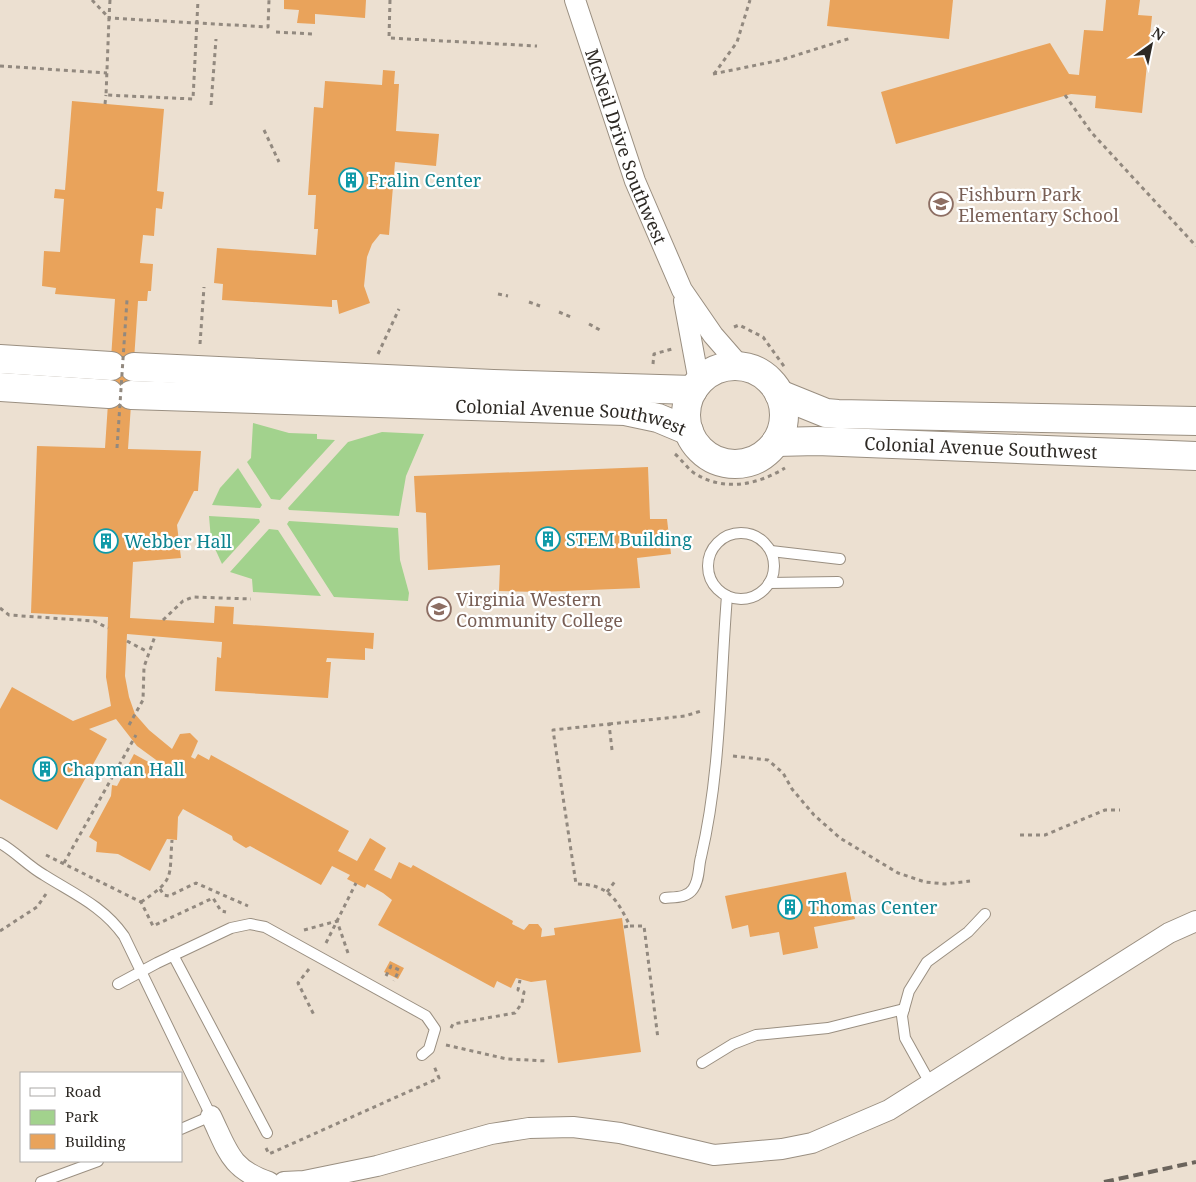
<svg xmlns="http://www.w3.org/2000/svg" width="1196" height="1182" font-family="'Noto Serif',serif">
	<style>
		.green { fill: #a2d28d }
		.building { fill: #e9a35b }
		.lines { fill: none; stroke-linecap: round; stroke-linejoin: round }
		.service-casing { stroke: #9a8f81; stroke-width: 12 }
		.minor-casing { stroke: #9a8f81; stroke-width: 22 }
		.secondary-casing { stroke: #9a8f81; stroke-width: 30 }
		.path { stroke: #92897f; stroke-width: 3; stroke-dasharray: 4 4; stroke-linecap: butt }
		.service { stroke: #fff; stroke-width: 10 }
		.minor { stroke: #fff; stroke-width: 20 }
		.secondary { stroke: #fff; stroke-width: 28 }
		.rail { stroke: #6b645c; stroke-width: 4; stroke-dasharray: 10 5; stroke-linecap: butt }
		.path-bridge { stroke: #92897f; stroke-width: 3; stroke-dasharray: 4 4; stroke-linecap: butt }
		.labels { text-anchor: middle; dominant-baseline: central; stroke-width: 4.5; stroke-linejoin: round; paint-order: stroke }
		.street-label { font-size: 18px; fill: #2d2924; stroke: #fff }
		.culture-label { font-size: 18px; fill: #0d838f; stroke: #fff; text-anchor: start }
		.education-label { font-size: 18px; fill: #785e54; stroke: #fff; text-anchor: start }
	</style>
	<rect width="100%" height="100%" fill="#ece0d1"/>
	<g class="green">
		<polygon points="253,423 289,433 317,434 317,439 335,440 280,500 271,499 247,462 251,458"/>
		<polygon points="382,432 424,434 406,476 399,516 289,510 288,508 348,442"/>
		<polygon points="238,468 262,505 260,508 212,505 220,488"/>
		<polygon points="209,516 259,519 260,522 222,564 211,540"/>
		<polygon points="289,521 398,528 400,560 409,593 408,601 334,597 287,524"/>
		<polygon points="269,529 278,530 321,596 253,592 252,579 230,572"/>
	</g>
	<g class="building">
		<polygon points="284,0 366,0 365,18 315,14 315,24 297,23 299,10 284,9"/>
		<polygon points="830,0 953,0 949,39 827,26"/>
		<polygon points="1106,0 1140,0 1138,15 1152,16 1142,113 1095,108 1096,96 1071,94 896,144 881,92 1050,43 1069,74 1079,75 1084,30 1103,31"/>
		<polygon points="383,70 395,71 394,84 399,84 396,131 439,134 436,166 395,162 389,235 380,234 372,244 367,257 364,286 370,303 339,314 337,300 332,300 332,307 222,300 223,284 214,283 217,248 316,255 318,229 314,229 316,195 308,195 314,107 323,108 325,81 382,85"/>
		<polygon points="72,101 164,109 157,191 164,192 162,209 156,208 154,236 143,235 140,263 153,264 151,291 148,291 147,301 138,301 128,449 201,451 198,491 194,491 177,525 181,558 133,562 130,618 214,623 215,606 234,607 233,624 374,633 373,649 365,648 365,660 327,658 326,662 331,662 328,698 215,691 217,657 221,658 222,642 127,634 125,676 129,697 135,714 149,730 172,749 180,734 190,733 198,741 191,757 195,759 198,754 209,760 211,755 349,831 338,851 357,861 370,838 386,848 374,870 391,879 399,862 411,868 413,865 513,921 512,924 524,930 529,924 538,924 542,929 541,937 555,935 554,928 622,918 641,1052 558,1063 546,980 531,982 516,978 511,988 497,981 494,988 378,925 392,900 383,893 367,884 365,888 347,879 350,875 332,866 321,885 250,846 246,848 233,840 232,836 183,809 178,817 177,840 167,839 150,871 118,854 96,852 97,842 89,837 111,796 112,785 117,786 134,754 161,769 163,765 137,746 116,719 89,729 107,739 57,830 0,799 0,709 12,687 73,721 111,706 106,677 108,617 31,613 37,446 105,448 115,299 55,294 56,288 42,286 44,251 60,252 64,199 54,198 55,189 65,190"/>
		<polygon points="648,467 650,519 667,519 671,554 637,558 640,588 539,592 499,591 500,565 428,570 426,513 416,512 414,476"/>
		<polygon points="846,872 855,919 814,927 818,948 783,955 779,932 750,937 748,925 732,929 725,896"/>
		<polygon points="390,961 404,968 398,979 384,972"/>
	</g>
	<g class="lines">
		<g class="service-casing">
			<g id="service">
				<circle cx="741" cy="566" r="33"/>
				<polyline points="771,551 840,559"/>
				<polyline points="769,583 838,582"/>
				<path d="M0,843C16,852 28,866 44,875C74,894 103,906 124,936L211,1116L181,1129"/>
				<path d="M665,898C675,897 687,898 693,889C700,879 698,868 701,857C721,772 720,682 727,596"/>
				<polyline points="173,955 267,1133"/>
				<polyline points="118,984 157,963 231,928 250,924 265,927 426,1016 435,1029 429,1049 422,1055"/>
				<polyline points="702,1063 733,1044 756,1035 828,1028 904,1009"/>
				<polyline points="930,1083 905,1038 902,1016 909,991 927,962 968,932 985,914"/>
				<polyline points="41,1182 98,1161"/>
			</g>
		</g>
		<g class="minor-casing">
			<g id="minor">
				<path id="s1" d="M575,0L635,181L682,290L713,335L740,366"/>
				<polyline points="684,301 699,382"/>
				<path d="M211,1116C228,1151 230,1169 269,1182"/>
				<polyline points="284,1182 304,1181 377,1166 491,1134 529,1128 573,1127 620,1133 714,1155 782,1149 812,1143 889,1110 1169,933 1196,921"/>
			</g>
		</g>
		<g class="secondary-casing">
			<g id="secondary">
				<polyline points="0,359 111,366"/>
				<circle cx="735" cy="415" r="49"/>
				<polyline points="134,367 493,384 693,390"/>
				<polyline points="0,387 109,394"/>
				<polyline points="779,394 826,413 838,414 1196,421"/>
				<path id="s2" d="M131,395L625,411L658,418L689,431"/>
				<path id="s3" d="M776,442L817,441L1196,456"/>
			</g>
		</g>
		<g class="path">
			<polyline points="92,0 109,18 106,95 193,99 198,0"/>
			<polyline points="110,0 109,18 268,27 269,0"/>
			<polyline points="390,0 389,38 537,46"/>
			<polyline points="276,32 313,34"/>
			<polyline points="0,66 107,73"/>
			<polyline points="713,74 781,60 851,38"/>
			<polyline points="714,74 737,42 750,0"/>
			<polyline points="1065,95 1091,132 1196,246"/>
			<polyline points="105,104 106,95"/>
			<polyline points="211,105 216,39"/>
			<polyline points="264,130 279,162"/>
			<polyline points="498,294 508,296"/>
			<polyline points="529,302 540,306"/>
			<polyline points="559,312 571,317"/>
			<polyline points="589,324 600,330"/>
			<polyline points="734,327 739,325 763,337 786,369"/>
			<polyline points="200,344 204,287"/>
			<polyline points="378,354 399,309"/>
			<polyline points="653,364 654,354 672,349"/>
			<path d="M675,454C682,460 687,468 694,473C724,492 757,485 785,468"/>
			<polyline points="0,608 9,615 94,621 108,628"/>
			<polyline points="163,620 183,601 193,597 251,599"/>
			<polyline points="127,641 148,652"/>
			<polyline points="609,724 685,716 701,711"/>
			<polyline points="129,725 143,700 144,667 155,636"/>
			<path d="M612,750L609,724L553,730L576,884C608,884 617,899 630,926H644L658,1039"/>
			<polyline points="733,756 768,760 783,773 792,789 814,815 840,838 898,873 925,882 945,884 970,881"/>
			<polyline points="1020,835 1045,835 1105,810 1120,810"/>
			<polyline points="46,855 141,902 153,926 213,898 221,911 226,912"/>
			<polyline points="64,863 136,735"/>
			<polyline points="160,889 164,895 169,896 196,883 248,906"/>
			<polyline points="607,892 616,880"/>
			<path d="M141,902C175,879 169,879 172,840"/>
			<polyline points="624,927 630,926"/>
			<polyline points="304,930 337,921 348,953"/>
			<polyline points="0,931 37,907 46,894"/>
			<polyline points="326,943 356,883"/>
			<polyline points="309,969 298,983 315,1017"/>
			<polyline points="386,976 391,966 399,970 394,981"/>
			<polyline points="451,1028 453,1024 515,1013 522,1003 524,992 518,990 520,980"/>
			<polyline points="446,1045 507,1059 547,1061"/>
			<polyline points="266,1148 269,1154 439,1078 434,1066"/>
		</g>
		<use href="#service" class="service"/>
		<use href="#minor" class="minor"/>
		<use href="#secondary" class="secondary"/>
		<polyline class="rail" points="1104,1182 1196,1162"/>
		<polyline class="path-bridge" points="117,448 127,300"/>
	</g>
	<defs>
		<g id="building-ring" transform="scale(1.25)"><circle r="9.5" fill="#fff" stroke="#0f9aa8" stroke-width="1.5"/><path d="M-4-6H4V6H1V3H-1V6H-4ZM-2.5-4.3h1.7v1.8h-1.7ZM.8-4.3h1.7v1.8H.8ZM-2.5-1h1.7V.8h-1.7ZM.8-1h1.7V.8H.8Z" fill="#0f9aa8"/></g>
		<g id="school-ring" transform="scale(1.25)"><circle r="9.5" fill="#fff" stroke="#8d6e63" stroke-width="1.5"/><path d="M0-5L7-2L0 1L-7-2ZM-4 1L0 2.5L4 1V4Q0 6-4 4Z" fill="#8d6e63"/></g>
		<g id="university-ring" transform="scale(1.25)"><circle r="9.5" fill="#fff" stroke="#8d6e63" stroke-width="1.5"/><path d="M0-5L7-2L0 1L-7-2ZM-4 1L0 2.5L4 1V4Q0 6-4 4Z" fill="#8d6e63"/></g>
	</defs>
	<g fill-rule="evenodd">
		<use href="#building-ring" x="351" y="180"/>
		<use href="#school-ring" x="941" y="204"/>
		<use href="#building-ring" x="548" y="539"/>
		<use href="#building-ring" x="106" y="541"/>
		<use href="#university-ring" x="439" y="609"/>
		<use href="#building-ring" x="45" y="769"/>
		<use href="#building-ring" x="790" y="907"/>
	</g>
	<g class="labels">
		<g class="street-label">
			<text stroke="none"><textPath href="#s1" startOffset="155">McNeil Drive Southwest</textPath></text>
			<text stroke="none"><textPath href="#s2" startOffset="441">Colonial Avenue Southwest</textPath></text>
			<text stroke="none"><textPath href="#s3" startOffset="205">Colonial Avenue Southwest</textPath></text>
		</g>
		<g class="culture-label">
			<text x="368" y="180">Fralin Center</text>
			<text x="566" y="539">STEM Building</text>
			<text x="124" y="541">Webber Hall</text>
			<text x="62" y="769">Chapman Hall</text>
			<text x="808" y="907">Thomas Center</text>
		</g>
		<g class="education-label">
			<text x="958" y="194">Fishburn Park<tspan x="958" dy="21">Elementary School</tspan></text>
			<text x="456" y="599">Virginia Western<tspan x="456" dy="21">Community College</tspan></text>
		</g>
	</g>
	<rect x="20" y="1072" width="162" height="90" fill="#ffffff" stroke="#aba9a7"/>
	<rect x="30" y="1088" width="25" height="8" fill="#ffffff" stroke="#aba9a7"/>
	<text x="65" y="1097" font-size="15" fill="#2d2924">Road</text>
	<rect x="30" y="1110" width="25" height="15" fill="#a2d28d" stroke="#aba9a7"/>
	<text x="65" y="1122" font-size="15" fill="#2d2924">Park</text>
	<rect x="30" y="1134" width="25" height="15" fill="#e9a35b" stroke="#aba9a7"/>
	<text x="65" y="1147" font-size="15" fill="#2d2924">Building</text>
	<g transform="translate(1151 45) rotate(33)" stroke="#ffffff" stroke-width="4" paint-order="stroke">
	<path d="M0-4L9 19L0 12L-9 19Z" fill="#2d2924"/>
	<text y="-8" font-size="14" font-weight="bold" text-anchor="middle" fill="#2d2924">N</text>
	</g>
</svg>
